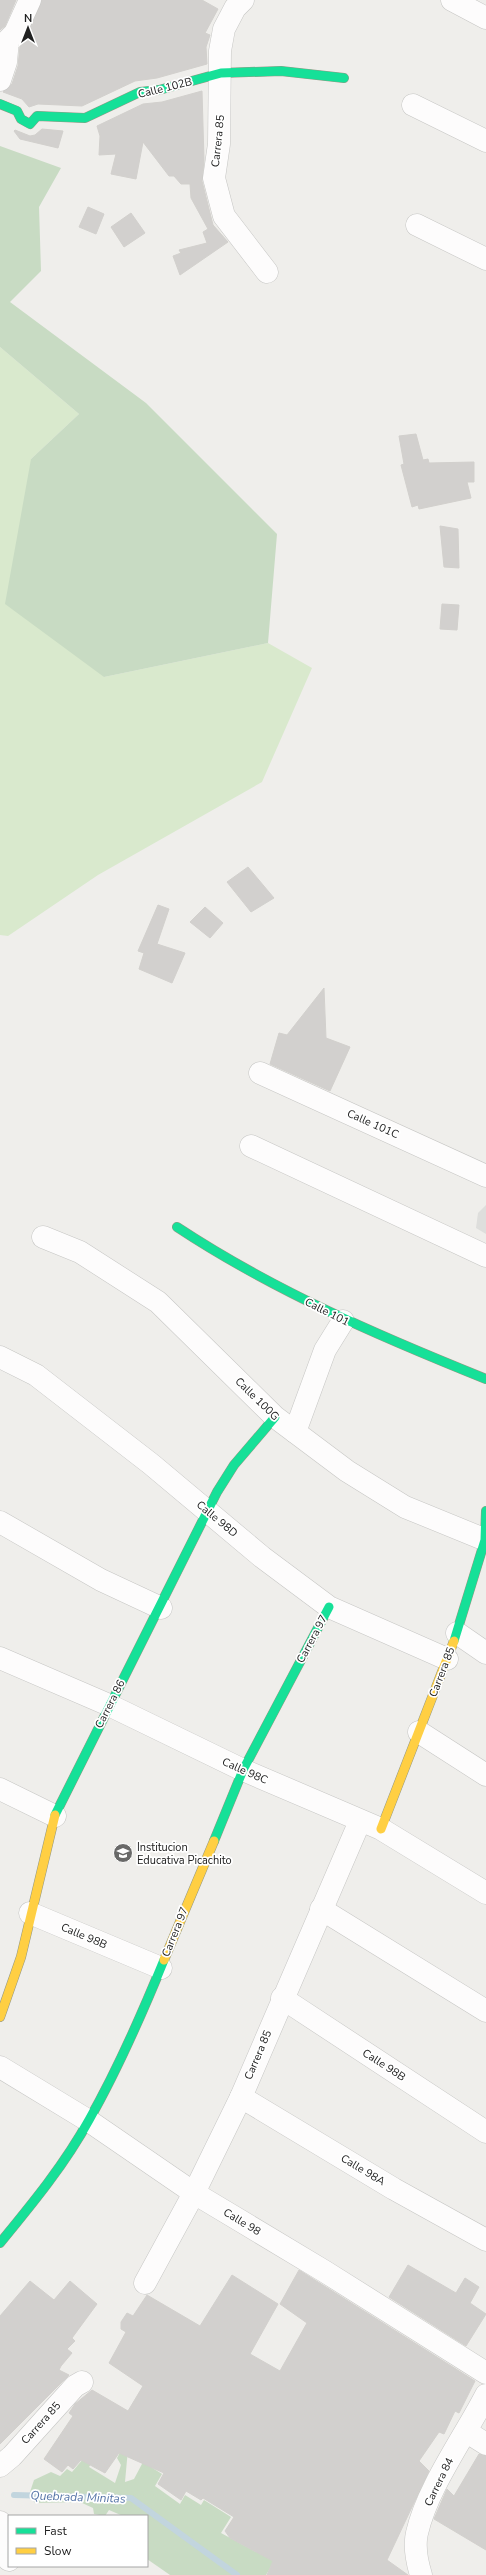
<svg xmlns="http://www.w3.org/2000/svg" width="486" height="2575" font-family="'Nunito Sans',sans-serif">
	<rect width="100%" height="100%" fill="#efeeeb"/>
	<!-- residential -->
	<path fill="#dededc" d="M486 1205V1234L476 1228 478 1213Z"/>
	<!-- grass -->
	<path fill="#d9e9cd" d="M0 347 79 414 31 459 104 677 268 643 312 668 262 782 98 875 8 936 0 935Z"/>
	<!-- forest -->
	<g fill="#c8dbc3">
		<path d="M0 146 61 168 39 207 41 271 10 302 146 403 277 534 268 643 104 677 5 604 31 459 79 414 0 347Z"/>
		<path d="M124 2445 128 2449 125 2482 134 2479 143 2462 162 2474 155 2486 180 2504 185 2495 201 2505 204 2500 231 2517 221 2533 256 2552 265 2538 278 2555 266 2575H170L147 2559V2516H123L109 2510 105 2516 94 2514 93 2508 80 2502 35 2503 29 2495 34 2480 51 2472 60 2476 67 2469 72 2472 89 2452 96 2456 89 2467 115 2483 121 2465 117 2458Z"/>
	</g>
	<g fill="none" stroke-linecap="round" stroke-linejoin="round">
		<!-- stream -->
		<path stroke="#c2d5de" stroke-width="6" d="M14 2495 131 2498 237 2575"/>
	</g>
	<!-- building -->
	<g fill="#d2d0ce" stroke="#d2d0cd">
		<path d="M0 0H16L5 26 0 30Z"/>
		<path d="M42 0H202L218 9 205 33 210 35 206 47 207 64 157 78 135 81 82 106 38 104 29 107 22 99 3 92 12 84 18 66 20 46 26 38Z"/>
		<path d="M202 91 204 160 202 181 213 225 228 242 180 275 173 256 181 253 179 250 207 243 203 232 208 229 191 198 190 184H181L174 176H169L143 142 136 179 111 174 116 154 99 155 100 136 97 126 143 104 162 102Z"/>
		<path d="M42 129 63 131 58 148 20 139 14 131 15 130 30 136 35 135Z"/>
		<path d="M88 207 104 214 96 234 79 227Z"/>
		<path d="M131 213 145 233 124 247 111 227Z"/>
		<path d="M416 434 423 460 428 459 429 463 474 462V482H467L471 498 419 509 418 505 412 507 401 465 404 464 399 436Z"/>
		<path d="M440 526 458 529 459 568 444 567Z"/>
		<path d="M442 604 459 605 457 630 440 629Z"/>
		<path d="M248 867 274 898 251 912 227 882Z"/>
		<path d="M158 905 169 909 157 944 185 953 172 983 139 969 144 953 138 951Z"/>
		<path d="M205 907 223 923 210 938 190 922Z"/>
		<path d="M324 988 326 1038 350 1047 330 1091 270 1064 279 1033 287 1035Z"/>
		<path d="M408 2265 456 2293 465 2278 479 2287 470 2303 486 2314 466 2346 389 2297Z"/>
		<path d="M299 2270 475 2381 459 2413 455 2411 444 2434 439 2432 419 2461 429 2471 387 2560 408 2575H267L273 2561 230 2538 225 2531 234 2517 203 2498 201 2500 186 2491 181 2500 158 2484 164 2473 119 2453 105 2473 81 2460 73 2469 68 2465 62 2472 44 2459 73 2416 69 2413 75 2404 92 2390 128 2411 143 2386 109 2363 126 2332 121 2329V2322L127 2313 133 2316 147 2295 200 2326 232 2275 278 2304 250 2354 280 2371 307 2323 280 2304Z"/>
		<path d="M30 2281 54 2300 70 2281 97 2304 72 2338 75 2341 67 2349 72 2353 61 2366 59 2370 69 2375 0 2444V2316Z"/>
		<path d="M479 2454 486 2456V2550L434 2519 447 2489 454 2496Z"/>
	</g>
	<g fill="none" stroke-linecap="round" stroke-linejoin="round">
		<defs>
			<g id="street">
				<path d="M243 0 235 8 224 29 220 51 219 144 214 178 224 216 267 272"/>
				<path d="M452 0 486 18"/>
				<path d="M0 80 6 62 8 40 15 33 30 0"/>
				<path d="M413 105 486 141"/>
				<path d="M417 225 486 259"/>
				<path d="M260 1073 486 1176"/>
				<path d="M251 1146 486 1256"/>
				<path d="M43 1237 80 1252 158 1302 275 1417 347 1471 405 1507 486 1540"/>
				<path d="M0 1357 36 1375 151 1464 262 1557 329 1607 447 1659"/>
				<path d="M295 1432 325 1350 343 1321"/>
				<path d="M0 1522 101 1580 161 1608"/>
				<path d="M457 1633 486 1653"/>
				<path d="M0 1658 109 1705 243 1770 381 1829 486 1893"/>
				<path d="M419 1732 486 1775"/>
				<path d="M0 1789 55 1816"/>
				<path d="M321 1909 486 2011"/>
				<path d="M30 1913 161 1968"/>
				<path d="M282 1998 486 2132"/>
				<path d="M0 2067 89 2121 194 2193 324 2271 486 2373"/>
				<path d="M241 2097 394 2189 486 2240"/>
				<path d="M145 2283 194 2193 241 2097 360 1821"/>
				<path d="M467 2432 486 2444"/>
				<path d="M0 2466 12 2456 75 2386 82 2382"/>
				<path d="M0 2522 9 2560"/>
				<path d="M421 2575C417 2562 414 2546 417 2533 427 2488 465 2436 486 2395"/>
			</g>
			<g id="fast">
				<path d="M0 104 17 111 21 119 30 124 37 116 85 118 140 92 159 90 221 73 281 71 344 78"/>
				<path d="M177 1227C274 1291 379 1336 486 1379"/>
				<path d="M454 1641 485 1540 486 1511"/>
				<path d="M55 1815 217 1492 234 1465 275 1417"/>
				<path d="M214 1841 243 1770 329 1607"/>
				<path d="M0 2243C32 2204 65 2164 89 2120 118 2069 142 2014 164 1960"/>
			</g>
			<g id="slow">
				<path d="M381 1829 454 1641"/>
				<path d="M164 1960 214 1841"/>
				<path d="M0 2017 21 1957 55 1815"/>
			</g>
		</defs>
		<!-- street casing -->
		<use href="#street" stroke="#c6c6c4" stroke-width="23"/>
		<!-- fast casing -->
		<use href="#fast" stroke="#949884" stroke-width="10"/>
		<!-- slow casing -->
		<use href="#slow" stroke="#949884" stroke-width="10"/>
		<!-- street -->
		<use href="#street" stroke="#fdfcfc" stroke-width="22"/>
		<!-- fast -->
		<use href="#fast" stroke="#16e098" stroke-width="9"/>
		<!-- slow -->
		<use href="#slow" stroke="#ffcf43" stroke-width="9"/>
	</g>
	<!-- icons -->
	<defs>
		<symbol id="school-disc" viewBox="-11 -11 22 22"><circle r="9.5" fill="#696968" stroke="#fff"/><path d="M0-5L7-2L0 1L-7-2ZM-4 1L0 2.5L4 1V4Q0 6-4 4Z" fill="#fff"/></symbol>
	</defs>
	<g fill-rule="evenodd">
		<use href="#school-disc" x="112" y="1842" width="22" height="22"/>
	</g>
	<g text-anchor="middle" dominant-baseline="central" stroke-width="3.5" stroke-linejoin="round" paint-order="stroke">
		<!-- street labels -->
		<g font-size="11" fill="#212121" stroke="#fff">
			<text transform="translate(165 88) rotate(-14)">Calle 102B</text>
			<text transform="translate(218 141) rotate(-84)">Carrera 85</text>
			<text transform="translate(373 1124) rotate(24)">Calle 101C</text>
			<text transform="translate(327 1312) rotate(27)">Calle 101</text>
			<text transform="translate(257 1399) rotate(44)">Calle 100G</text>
			<text transform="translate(217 1519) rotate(40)">Calle 98D</text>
			<text transform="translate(312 1639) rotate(-62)">Carrera 97</text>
			<text transform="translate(442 1672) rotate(-69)">Carrera 85</text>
			<text transform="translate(110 1704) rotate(-63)">Carrera 86</text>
			<text transform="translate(245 1771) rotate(24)">Calle 98C</text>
			<text transform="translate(175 1932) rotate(-68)">Carrera 97</text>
			<text transform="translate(84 1936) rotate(23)">Calle 98B</text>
			<text transform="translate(258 2055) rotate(-67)">Carrera 85</text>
			<text transform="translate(384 2065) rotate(33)">Calle 98B</text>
			<text transform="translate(363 2170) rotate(31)">Calle 98A</text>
			<text transform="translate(242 2222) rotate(31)">Calle 98</text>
			<text transform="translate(41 2423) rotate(-48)">Carrera 85</text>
			<text transform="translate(439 2482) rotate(-64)">Carrera 84</text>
		</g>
		<!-- poi labels -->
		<g font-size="11" fill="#212121" stroke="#fff" text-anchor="start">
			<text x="137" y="1847">Institucion<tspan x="137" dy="13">Educativa Picachito</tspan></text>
		</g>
		<!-- water labels -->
		<g font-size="12" font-style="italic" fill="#5775a8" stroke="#fff">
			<text transform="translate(78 2497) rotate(2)">Quebrada Minitas</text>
		</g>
	</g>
	<!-- legend -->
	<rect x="8" y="2515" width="140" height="52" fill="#ffffff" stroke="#a6a6a6"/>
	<rect x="16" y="2528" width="20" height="6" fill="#16e098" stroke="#a6a6a6"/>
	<text x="44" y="2535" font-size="12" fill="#212121">Fast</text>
	<rect x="16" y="2548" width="20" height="6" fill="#ffcf43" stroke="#a6a6a6"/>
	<text x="44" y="2555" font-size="12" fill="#212121">Slow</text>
	<!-- north arrow -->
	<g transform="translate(28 28)" stroke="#ffffff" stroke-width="3" paint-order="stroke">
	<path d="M0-3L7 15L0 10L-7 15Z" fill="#212121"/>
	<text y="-6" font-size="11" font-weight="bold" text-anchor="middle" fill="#212121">N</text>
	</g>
</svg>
